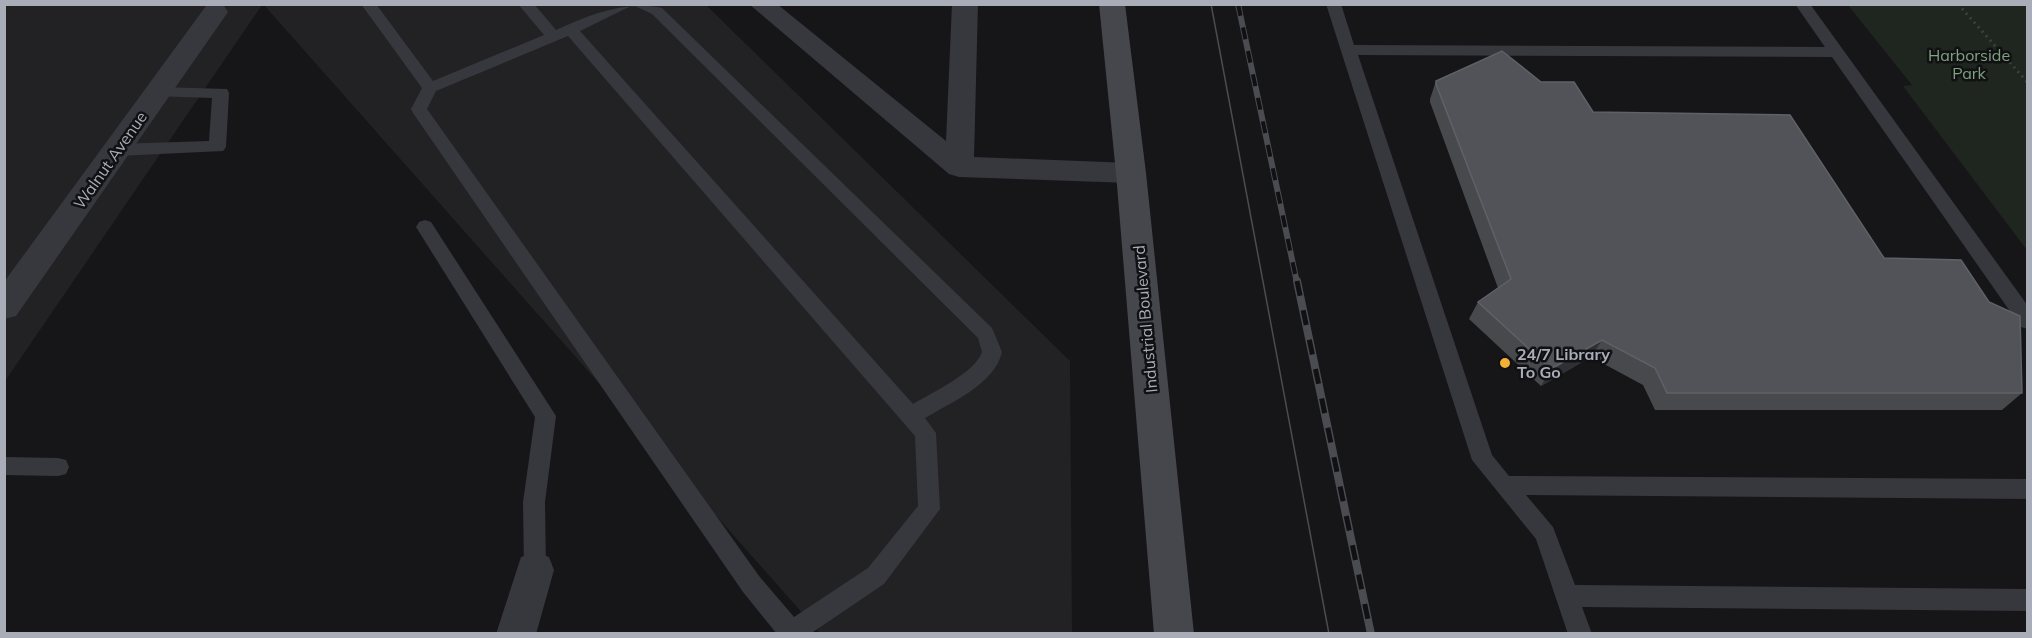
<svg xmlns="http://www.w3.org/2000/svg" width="2032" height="638" font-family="Mulish,sans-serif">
	<rect width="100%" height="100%" fill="#161618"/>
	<!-- built -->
	<g fill="#222225">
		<path d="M5 5H262L5 381Z"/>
		<path d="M264 5H706L1070 361 1072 633H820Z"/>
	</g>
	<!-- green -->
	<path fill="#1e261f" d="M1848 5H2027V250L1903 86 1912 85Z"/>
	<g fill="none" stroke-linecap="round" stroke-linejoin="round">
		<!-- path -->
		<path stroke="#3d3f44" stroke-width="3" stroke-dasharray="2 4" stroke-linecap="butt" d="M1958 4 2028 83"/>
		<!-- lane -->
		<g fill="#37383d" fill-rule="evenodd">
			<path d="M361 4H376L433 81 544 35 518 4H534L556 30C589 15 626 0 662 8L992 328 1002 352C995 384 950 403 925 418L936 433 940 509 884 584 810 634H777L743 592 413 113 411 109 422 88ZM633 5 652 14 978 338 982 352C975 373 931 393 913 404L580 31ZM568 36 915 436 918 506 868 568 794 617 759 576 427 109 436 91Z"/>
			<path d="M1326 4H1341L1354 45 1825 47 1795 4H1810L2028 306V329L2021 327 1832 57 1358 55 1492 455 1509 476 2028 479V499L1526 495 1553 527 1575 585 2028 589V611L1582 607 1592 634H1568L1536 539 1472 460Z"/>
			<path d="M158 87 227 89 229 93 226 147 223 151 117 156 111 154 108 150 111 146 117 144 209 141 212 98 152 96 150 92 152 88Z"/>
			<path d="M425 220 431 222 556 416 545 502 546 570 543 577 535 581 527 577 524 570 523 502 535 417 416 227 419 222Z"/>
			<path d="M4 457 58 458 66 460 69 467 66 474 58 476 4 475Z"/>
		</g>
		<!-- street -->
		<g fill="#37383d" fill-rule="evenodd">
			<path d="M216 4 224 6 228 12 16 316 4 319V282L206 6Z"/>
			<path d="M749 4H777L946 141 952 4H978L974 157 1131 163 1141 166 1146 173 1141 180 1131 183 959 177 949 174Z"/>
			<path d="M535 552 549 557 554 570 536 634H496L521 557Z"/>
		</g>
		<!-- secondary -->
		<path fill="#45474d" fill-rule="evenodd" d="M1099 4H1125L1146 173 1194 634H1154L1116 173Z"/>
		<!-- tram -->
		<path stroke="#4a4c52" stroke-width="1.5" d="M1211 4 1329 634"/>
		<defs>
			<path id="rail-far1" d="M1238 4 1297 283"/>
			<path id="rail" d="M1297 281 1371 634"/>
		</defs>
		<!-- rail-far1 casing -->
		<use href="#rail-far1" stroke="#4a4c52" stroke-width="6"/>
		<!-- rail casing -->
		<use href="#rail" stroke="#4a4c52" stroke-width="8"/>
		<!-- rail-far1 -->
		<use href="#rail-far1" stroke="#111113" stroke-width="4" stroke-dasharray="12" stroke-linecap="butt"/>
		<!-- rail -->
		<use href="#rail" stroke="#111113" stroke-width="5" stroke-dasharray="15" stroke-linecap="butt"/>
	</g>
	<!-- wall -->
	<path fill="#47494d" d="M1436 81 1541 82 1593 112 1884 258 2022 393 2002 410H1655L1643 385 1591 357 1541 386 1469 319 1478 302 1498 288 1430 102V99Z"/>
	<!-- shaded-wall -->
	<path fill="#2f3033" d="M1602 340 1591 357 1541 386 1551 369Z"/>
	<!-- building -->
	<path fill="#525359" stroke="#5f6168" stroke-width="1.5" d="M1502 51 1541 82H1574L1593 112 1790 115 1884 258 1961 260 1989 302 2020 316 2022 393H1667L1655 368 1602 340 1551 369 1478 302 1511 279 1436 84V81Z"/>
	<!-- markers -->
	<circle fill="#f2b134" stroke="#111113" stroke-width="2" cx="1505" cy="363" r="6"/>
	<g text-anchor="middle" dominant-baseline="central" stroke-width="5" stroke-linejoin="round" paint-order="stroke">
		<!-- park labels -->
		<g font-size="16" fill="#7fa381" stroke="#111113">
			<text x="1969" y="55">Harborside<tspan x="1969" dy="18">Park</tspan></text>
		</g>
		<!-- street labels -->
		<g font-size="16" fill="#a8adb8" stroke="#111113">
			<text transform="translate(110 160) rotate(-55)">Walnut Avenue</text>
			<text transform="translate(1145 319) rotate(-95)">Industrial Boulevard</text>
		</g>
		<!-- poi labels -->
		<g font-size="16" font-weight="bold" fill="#a8adb8" stroke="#111113" text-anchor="start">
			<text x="1517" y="354">24/7 Library<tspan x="1517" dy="18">To Go</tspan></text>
		</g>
	</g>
	<!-- border -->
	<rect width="2032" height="638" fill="none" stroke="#a8adb8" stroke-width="12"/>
</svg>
